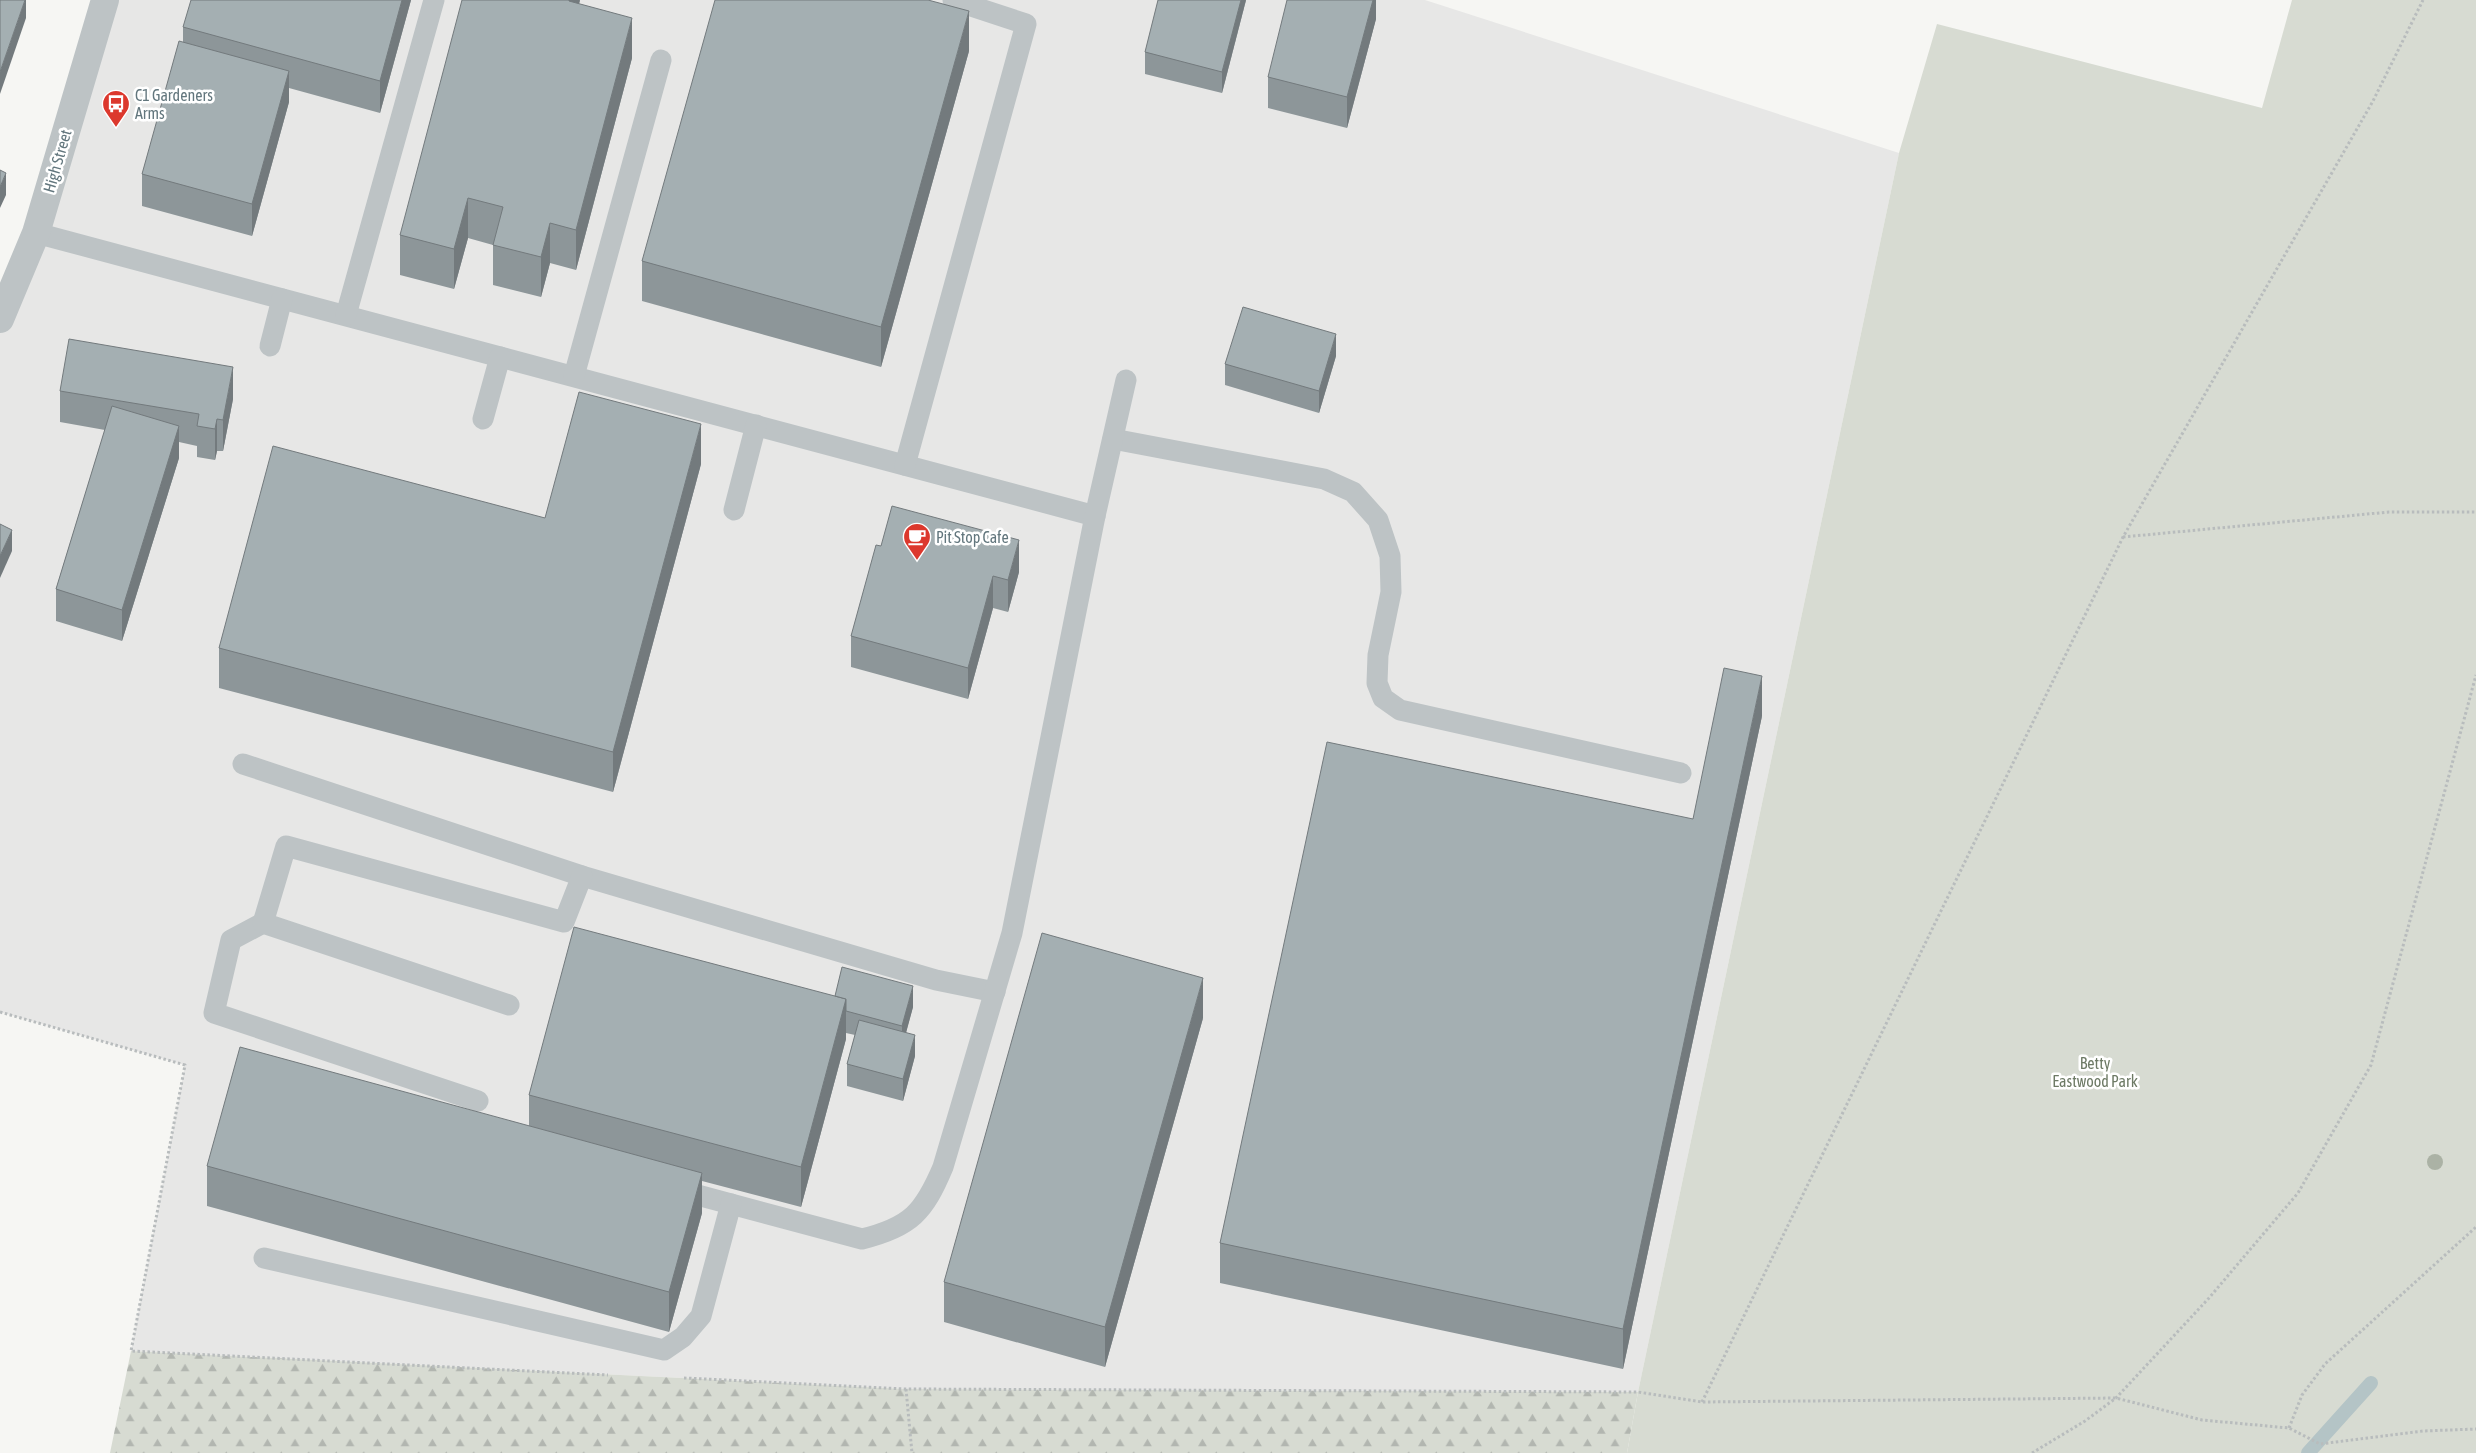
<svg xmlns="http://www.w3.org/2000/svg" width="2476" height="1453" font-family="'Asap Condensed',sans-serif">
	<defs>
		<pattern id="forest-firs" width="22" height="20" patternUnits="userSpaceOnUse" patternTransform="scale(1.25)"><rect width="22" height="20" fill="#d7dbd2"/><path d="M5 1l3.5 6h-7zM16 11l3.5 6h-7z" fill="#b2b6b0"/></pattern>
	</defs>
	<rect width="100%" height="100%" fill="#f6f6f3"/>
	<!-- built -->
	<path fill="#e7e7e6" d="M105 0H1425L1899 153 1638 1392 906 1389 131 1351 185 1065 0 1012V319Z"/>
	<!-- forest -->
	<path fill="url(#forest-firs)" d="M131 1351 906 1389 1638 1392 1627 1453H110Z"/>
	<!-- park -->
	<path fill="#d7dbd2" d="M2292 0H2476V1453H1627L1638 1392 1899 153 1937 24 2262 108Z"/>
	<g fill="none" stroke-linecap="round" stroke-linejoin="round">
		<!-- stream -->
		<path stroke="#b4c4c6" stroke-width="14" d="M2308 1453 2371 1383"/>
		<!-- path -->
		<g stroke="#b8bcbd" stroke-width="3" stroke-dasharray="2.5 2.5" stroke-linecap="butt">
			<path d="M2123 537 2389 512H2476"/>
			<path d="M0 1012 185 1065 131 1351 608 1375"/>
			<path d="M684 1378 906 1389 1638 1392 1702 1402 2116 1398 2202 1420 2289 1428 2320 1444 2423 1431 2476 1429"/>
			<path d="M906 1389 912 1453"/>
			<path d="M1702 1402 2123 537 2373 101 2423 0"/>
			<path d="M2289 1428 2302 1395 2325 1364 2476 1227"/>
			<path d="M2032 1453 2085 1421 2116 1398 2209 1298 2298 1193 2371 1065 2476 675"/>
		</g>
		<!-- service -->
		<g stroke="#bdc3c5" stroke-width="21">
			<path d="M36 233 1095 516"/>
			<path d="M346 315 434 0"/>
			<path d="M270 346 282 299"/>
			<path d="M574 376 661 60"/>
			<path d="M483 419 500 357"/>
			<path d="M1113 439 1324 479 1353 492 1378 520 1390 556 1391 592 1378 655 1377 683 1383 698 1400 710 1681 773"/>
			<path d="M905 465 1026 24 953 0"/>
			<path d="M734 510 756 425"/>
			<path d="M243 764 582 876 936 980 995 992"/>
			<path d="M263 923 231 940 214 1013 478 1101"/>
			<path d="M509 1005 263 923 286 846 564 922 582 876"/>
			<path d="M675 1189 862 1239C911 1227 924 1212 943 1167L1012 933 1095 516 1126 380"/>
			<path d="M264 1258 664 1350 683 1337 701 1316 731 1204"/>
		</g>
		<!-- tertiary -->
		<path stroke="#bdc3c5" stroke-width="28" d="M0 319 36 233 105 0"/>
	</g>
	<!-- trees -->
	<circle fill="#abb2a5" cx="2435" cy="1162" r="8"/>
	<!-- wall -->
	<g fill="#8d9699">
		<path d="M411 0 380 113 289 88V102L252 236 142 206V174L183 42V27Z"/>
		<path d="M580 0 579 4 632 58 576 270 550 263 541 297 493 285V245L468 238 454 289 400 275V235Z"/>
		<path d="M1246 0 1222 93 1145 74V52Z"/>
		<path d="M1376 0V19L1347 128 1268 108V77Z"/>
		<path d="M969 51 881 367 642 301V261Z"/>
		<path d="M1336 356 1319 413 1225 385V364Z"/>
		<path d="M60 391 233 399 223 451H217L215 460 197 457V446L179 442V458L122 641 56 621V589L105 430 60 422Z"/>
		<path d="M701 464 613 792 219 688V648L545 518Z"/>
		<path d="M881 546 1019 572 1008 612 993 608 968 699 851 667V636Z"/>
		<path d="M1762 716 1623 1369 1220 1283V1243L1693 819Z"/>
		<path d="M835 996 913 1007 906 1032 915 1056 903 1101 847 1086V1064L855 1035 846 1033V1039L801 1207 702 1181V1213L669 1332 207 1206V1166L529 1126V1095Z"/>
		<path d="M1203 1018 1105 1367 944 1322V1282Z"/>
	</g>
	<!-- shaded-wall -->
	<g fill="#737a7d">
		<path d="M25 0H26V18L0 94V72Z"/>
		<path d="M402 0H411L380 113V81Z"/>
		<path d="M569 0H580L569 41Z"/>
		<path d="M1241 0H1246L1222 93V72Z"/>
		<path d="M1373 0H1376V19L1347 128V97Z"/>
		<path d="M969 11V51L881 367V327Z"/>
		<path d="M632 18V58L576 270V230Z"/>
		<path d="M289 71V102L252 236V204Z"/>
		<path d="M6 173V195L0 208V187Z"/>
		<path d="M468 198V238L454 289V249Z"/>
		<path d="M550 223V263L541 297V257Z"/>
		<path d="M1336 334V356L1319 413V391Z"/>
		<path d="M233 367V399L223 451V420Z"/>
		<path d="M217 419V451L215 460V429Z"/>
		<path d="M701 424V464L613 792V752Z"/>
		<path d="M179 426V458L122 641V610Z"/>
		<path d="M12 530V551L0 578V556Z"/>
		<path d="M1019 540V572L1008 612V580Z"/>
		<path d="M993 576V608L968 699V668Z"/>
		<path d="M1762 676V716L1623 1369V1329Z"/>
		<path d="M1203 978V1018L1105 1367V1327Z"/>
		<path d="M913 986V1007L902 1048V1026Z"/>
		<path d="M846 999V1039L801 1207V1167Z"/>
		<path d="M915 1035V1056L903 1101V1079Z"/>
		<path d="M702 1173V1213L669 1332V1292Z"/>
	</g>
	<!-- building -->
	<g fill="#a4afb2" stroke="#737a7d">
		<path d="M0 0H25L0 72Z"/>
		<path d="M191 0H402L380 81 183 27Z"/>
		<path d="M462 0H569V1L632 18 576 230 550 223 541 257 493 245 503 207 468 198 454 249 400 235Z"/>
		<path d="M715 0H928L969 11 881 327 642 261Z"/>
		<path d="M1158 0H1241L1222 72 1145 52Z"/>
		<path d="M1287 0H1373L1347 97 1268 77Z"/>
		<path d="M179 41 289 71 252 204 142 174Z"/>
		<path d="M0 170 6 173 0 187Z"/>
		<path d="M1243 307 1336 334 1319 391 1225 364Z"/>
		<path d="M69 339 233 367 223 420 217 419 215 429 197 426 199 414 60 391Z"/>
		<path d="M579 392 701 424 613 752 219 648 273 446 545 518Z"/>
		<path d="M112 406 179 426 122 610 56 589Z"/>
		<path d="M892 506 1019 540 1008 580 993 576 968 668 851 636 876 545 881 546Z"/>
		<path d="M0 524 12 530 0 556Z"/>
		<path d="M1724 668 1762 676 1623 1329 1220 1243 1327 742 1693 819Z"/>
		<path d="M574 927 846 999 801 1167 529 1095Z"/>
		<path d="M1042 933 1203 978 1105 1327 944 1282Z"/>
		<path d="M842 967 913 986 902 1026 846 1011V999L835 996Z"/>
		<path d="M859 1020 915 1035 903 1079 847 1064Z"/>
		<path d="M240 1047 702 1173 669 1292 207 1166Z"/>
	</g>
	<!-- icons -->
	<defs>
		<symbol id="bus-pin" viewBox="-11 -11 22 30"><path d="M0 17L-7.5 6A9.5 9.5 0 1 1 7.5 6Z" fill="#dc382d" stroke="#fff"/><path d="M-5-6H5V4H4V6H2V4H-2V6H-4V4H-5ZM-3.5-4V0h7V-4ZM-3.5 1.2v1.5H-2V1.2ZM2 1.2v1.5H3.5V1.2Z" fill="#fff"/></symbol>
		<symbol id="cafe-pin" viewBox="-11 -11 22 30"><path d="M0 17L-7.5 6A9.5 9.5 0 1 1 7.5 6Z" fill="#dc382d" stroke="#fff"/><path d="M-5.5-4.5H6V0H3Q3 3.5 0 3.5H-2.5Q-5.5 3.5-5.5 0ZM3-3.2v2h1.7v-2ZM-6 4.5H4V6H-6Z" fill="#fff"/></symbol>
	</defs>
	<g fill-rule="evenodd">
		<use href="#bus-pin" x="100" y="88" width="32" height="43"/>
		<use href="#cafe-pin" x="901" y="521" width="32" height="43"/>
	</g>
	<g text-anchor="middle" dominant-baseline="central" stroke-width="5" stroke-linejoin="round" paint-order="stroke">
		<!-- poi labels -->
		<g font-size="16" fill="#62767d" stroke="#fff" text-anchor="start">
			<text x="135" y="95">C1 Gardeners<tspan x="135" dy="18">Arms</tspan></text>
			<text x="936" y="537">Pit Stop Cafe</text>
		</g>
		<!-- street labels -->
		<g font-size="16" fill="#62767d" stroke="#fff">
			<text transform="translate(57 161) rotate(-74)">High Street</text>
		</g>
		<!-- park labels -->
		<g font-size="16" fill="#6d7a65" stroke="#fff">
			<text x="2095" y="1063">Betty<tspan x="2095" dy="18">Eastwood Park</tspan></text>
		</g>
	</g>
</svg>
